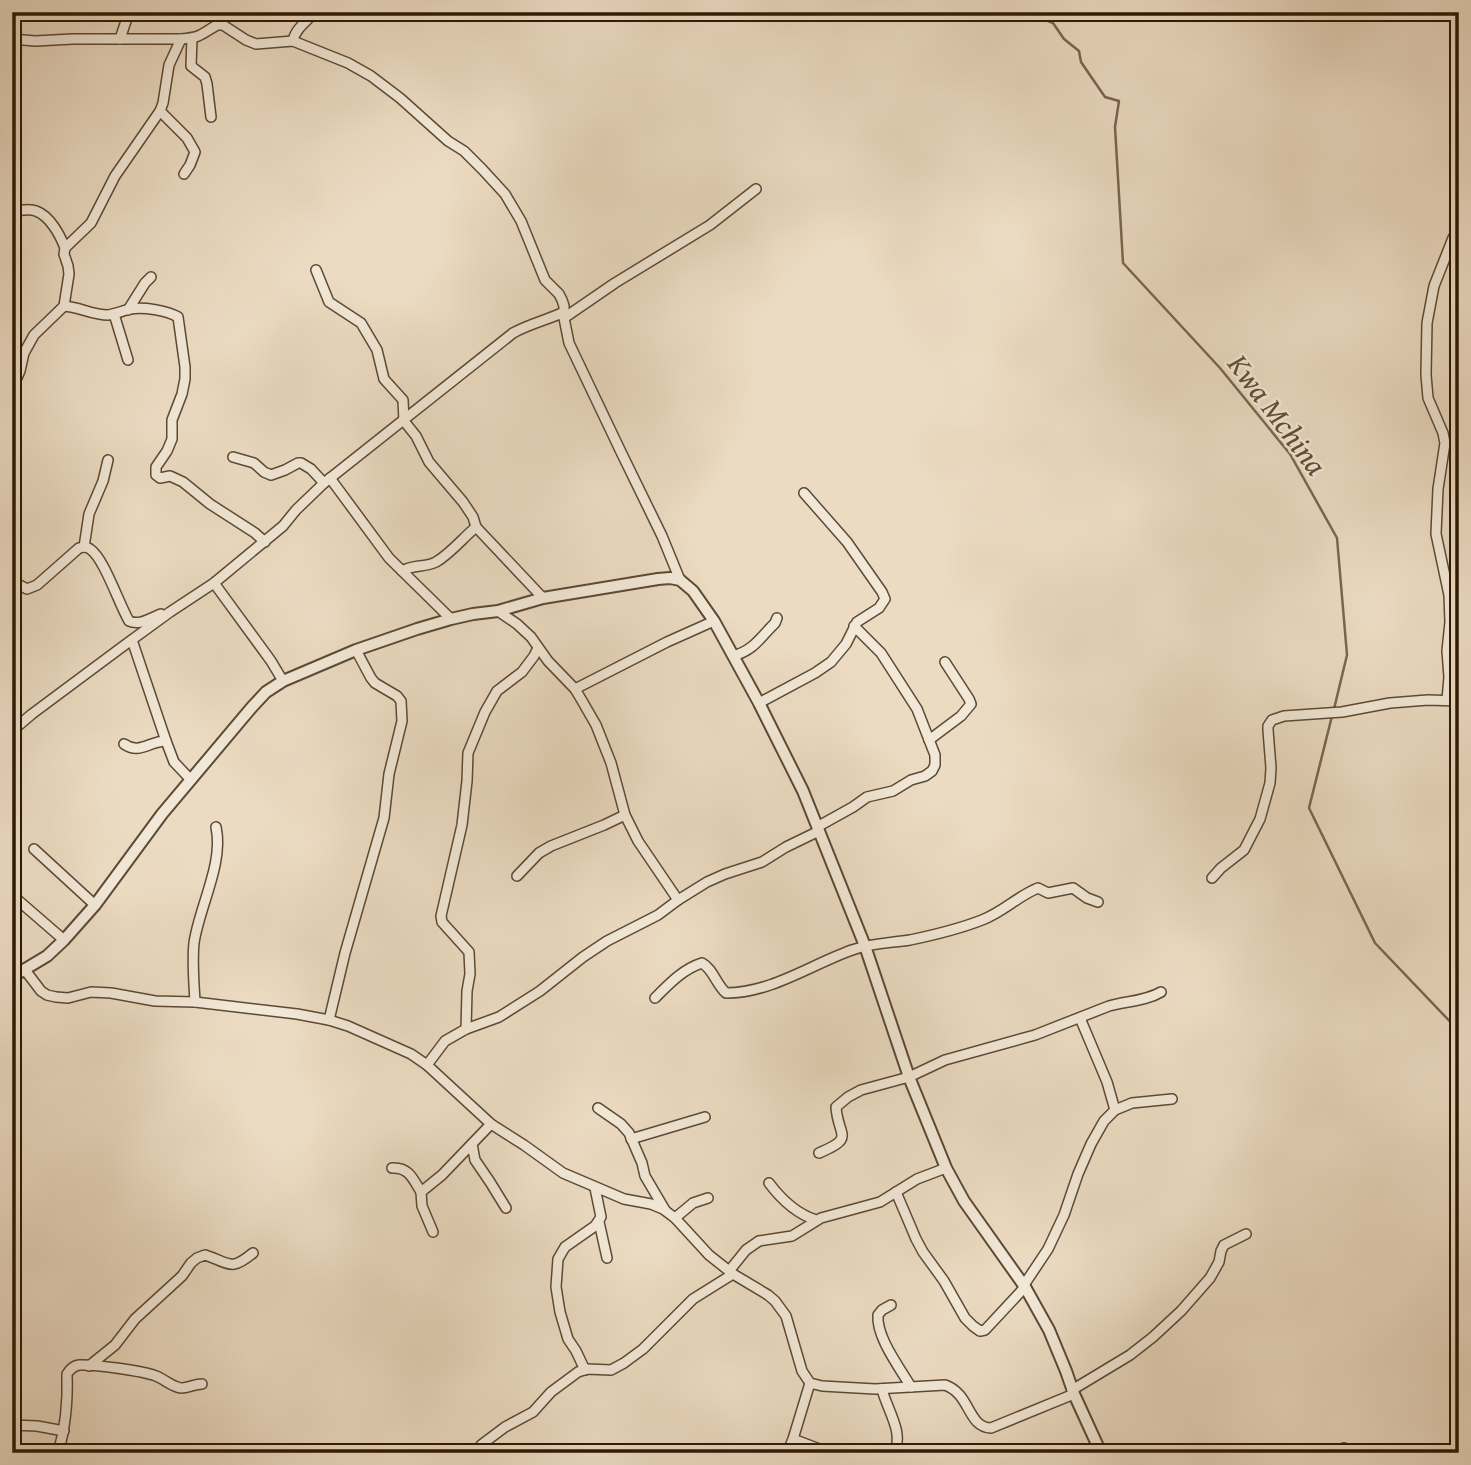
<svg xmlns="http://www.w3.org/2000/svg" width="1471" height="1465" font-family="'Gentium Book Plus',serif">
	<rect width="100%" height="100%" fill="#ebdbc2"/>
	<filter id="stains"><feTurbulence type="fractalNoise" baseFrequency=".00286" numOctaves="4"/><feColorMatrix values="0 0 0 0 .2 0 0 0 0 .09 0 0 0 0 .02 0 0 0 .5 -.17"/></filter>
	<radialGradient id="worn" r=".72"><stop offset=".6" stop-color="#630" stop-opacity="0"/><stop offset="1" stop-color="#630" stop-opacity=".3"/></radialGradient>
	<g fill="none" stroke-linecap="round" stroke-linejoin="round">
		<!-- stream -->
		<g stroke="#79654f" stroke-width="2.5">
			<path d="M1024 12V15H1033L1053 23 1064 39 1079 51 1081 62 1105 97 1119 101 1115 127 1123 263 1220 368 1290 454 1337 538 1347 655 1334 709"/>
			<path d="M1332 716 1309 808 1375 943 1459 1031"/>
		</g>
		<defs>
			<g id="minor">
				<path d="M192 38 191 66 205 77 207 84 211 117"/>
				<path d="M12 39 35 41 73 39H181C202 37 200 35 217 25H223L246 40 256 44 293 41 348 63 371 76 400 98 448 141 464 151 482 169 505 194 521 221 545 280 559 294 562 300 564 306V318L569 343 621 452 662 536 680 580"/>
				<path d="M120 39 129 12"/>
				<path d="M293 41C295 29 307 21 315 12"/>
				<path d="M160 111 187 138 195 152 190 165 184 174"/>
				<path d="M12 211C20 211 29 208 36 211 50 216 60 235 65 248"/>
				<path d="M316 270 329 302 361 323 377 350 384 379 403 400 404 421 416 436 429 462 463 502 473 517 476 527 543 598"/>
				<path d="M64 306C79 307 93 315 108 315 115 314 122 311 130 309 144 307 166 310 178 317L185 367V379L182 394 172 420V439L167 451 156 467V475L160 478 170 476 183 482 210 504 255 533 265 542"/>
				<path d="M128 310 145 283 151 277"/>
				<path d="M114 314 128 360"/>
				<path d="M564 318 615 283 710 225 756 189"/>
				<path d="M12 389 20 371 24 353 34 335 64 306 69 274 68 266 64 254 65 248 91 223 115 176 160 111 163 103 169 65 181 39"/>
				<path d="M12 400C15 417 17 433 12 450"/>
				<path d="M233 457 254 463 264 472 271 475 285 470 298 463H301L311 469 324 483"/>
				<path d="M330 478 389 558 451 619"/>
				<path d="M84 547 89 514 103 481 108 460"/>
				<path d="M402 571C414 564 424 568 436 562 450 554 463 538 476 527"/>
				<path d="M12 581 27 589 37 585 79 548C84 547 85 546 90 549 104 558 119 604 129 621 140 626 150 618 161 614"/>
				<path d="M214 583 271 661 283 681"/>
				<path d="M498 611 517 624 531 637 548 661 575 689 581 699 596 725 611 763 625 815 638 841 678 900"/>
				<path d="M132 640 166 741 174 762 191 780"/>
				<path d="M733 656C754 650 760 638 775 623L777 618"/>
				<path d="M575 689 667 642 714 621"/>
				<path d="M1447 700 1449 677 1447 651 1450 622 1449 595 1436 534 1438 489 1445 443 1443 433 1428 398 1426 375 1427 323 1434 286 1453 238 1459 227"/>
				<path d="M759 703 815 673 831 662 846 644 857 622 879 608 885 599 882 592 847 542 804 493"/>
				<path d="M12 731 32 714 122 647 170 612 214 583 283 526 296 510 324 483 513 333C529 324 547 320 564 312"/>
				<path d="M929 740 961 716 971 704 969 699 945 662"/>
				<path d="M124 744C140 755 149 741 166 741"/>
				<path d="M817 827 853 807 867 797 893 791 911 780 925 776 932 771 935 765V755L917 709 881 653 854 626"/>
				<path d="M34 849 95 905"/>
				<path d="M517 876 539 853 551 846 604 825 625 815"/>
				<path d="M1212 878 1221 868 1244 850 1260 819 1270 783 1271 768 1268 730V726L1272 720 1284 716 1342 712 1390 703 1428 700 1459 701"/>
				<path d="M12 895 64 940"/>
				<path d="M25 970 41 991 47 995 56 997 68 998 91 992 111 993 155 1001 195 1002 297 1014 329 1020 348 1026 411 1054 427 1065 491 1124 524 1145 563 1173 624 1199 651 1204 663 1209 675 1218 709 1255 733 1274 768 1295 775 1301 786 1316 802 1371 810 1383 822 1386 875 1389 945 1385C971 1394 967 1427 991 1428L1074 1394"/>
				<path d="M655 998C669 984 683 969 702 963 713 969 716 984 726 993 771 993 810 965 852 950 871 943 890 943 910 940 934 935 959 929 982 920 1003 912 1018 896 1038 888L1048 893 1073 888 1087 898 1098 902"/>
				<path d="M195 1002C194 983 192 962 194 943 199 907 224 864 216 827"/>
				<path d="M1080 1018 1107 1082 1115 1110"/>
				<path d="M329 1020 345 953 384 818 389 774 402 721 401 701 397 696 375 683 371 678 356 650"/>
				<path d="M466 1029 467 991 470 974 469 952 442 922 441 916 462 825 467 781 468 753 485 712 497 691 522 672 534 656 538 648"/>
				<path d="M427 1065 445 1041 466 1029 499 1017 540 991 583 957 607 941 658 915 678 900 707 882 725 874 762 862 786 847 819 831"/>
				<path d="M598 1108 621 1124 629 1133 642 1163 645 1176 665 1210"/>
				<path d="M631 1139 705 1117"/>
				<path d="M472 1144 475 1160 490 1182 506 1208"/>
				<path d="M819 1153C856 1137 838 1137 836 1107L848 1097 861 1090 909 1077 945 1060 1035 1035 1109 1006C1127 1001 1146 1001 1161 992"/>
				<path d="M392 1168C409 1167 413 1179 421 1192"/>
				<path d="M769 1183C781 1199 797 1214 816 1220"/>
				<path d="M896 1192 916 1239 923 1252 944 1281 965 1318 973 1326 980 1331 985 1330 1025 1287"/>
				<path d="M675 1218 693 1203 708 1198"/>
				<path d="M599 1222 607 1258"/>
				<path d="M433 1232 422 1206 421 1192 442 1175 491 1124"/>
				<path d="M729 1271 746 1250 759 1241 792 1236 821 1218 880 1202 917 1179 946 1168"/>
				<path d="M1024 1285 1048 1249 1064 1215 1078 1174 1091 1144 1104 1121 1115 1110 1132 1103 1172 1099"/>
				<path d="M891 1305 882 1310 878 1315C876 1337 900 1368 911 1387"/>
				<path d="M89 1366 115 1345 135 1319 182 1276 191 1263 197 1258 205 1255C230 1263 230 1272 253 1253"/>
				<path d="M585 1370 576 1351 568 1339 560 1312 556 1287 558 1259 565 1247 595 1226 601 1217 595 1188"/>
				<path d="M882 1389C886 1408 906 1435 893 1453"/>
				<path d="M1072 1390 1130 1355 1153 1337 1181 1311 1210 1278 1219 1262 1221 1251 1224 1245 1246 1234"/>
				<path d="M12 1425 37 1426 64 1431"/>
				<path d="M793 1439 830 1453"/>
				<path d="M481 1445 505 1427 533 1412 551 1392 578 1372 587 1369 611 1370 624 1363 643 1349 693 1299 733 1274"/>
				<path d="M58 1453C66 1426 68 1402 67 1374 70 1369 73 1366 79 1365 94 1364 143 1371 156 1376 164 1379 172 1387 181 1388 188 1388 195 1384 202 1384"/>
				<path d="M787 1453 793 1439 810 1383"/>
				<path d="M1335 1453 1344 1448V1453"/>
			</g>
			<path id="tertiary" d="M12 977 47 956 64 940 95 905 162 814 252 707 266 692 283 681 356 650 417 629 451 619 473 614 498 611 543 598 658 579 670 578 680 580 693 591 714 621 759 703 803 791 865 946 909 1077 946 1168 964 1201 1025 1287 1049 1330 1066 1371 1074 1394 1101 1453"/>
		</defs>
		<!-- minor casing -->
		<use href="#minor" stroke="#5d4934" stroke-width="12"/>
		<!-- tertiary casing -->
		<use href="#tertiary" stroke="#5d4934" stroke-width="14"/>
		<!-- minor -->
		<use href="#minor" stroke="#f2e8d7" stroke-width="9"/>
		<!-- tertiary -->
		<use href="#tertiary" stroke="#f2e8d7" stroke-width="10"/>
	</g>
	<g text-anchor="middle" dominant-baseline="central" stroke-width="5" stroke-linejoin="round" paint-order="stroke">
		<!-- water labels -->
		<g font-size="30" font-style="italic" fill="#604c36" stroke="#f2e8d7">
			<text transform="translate(1278 414) rotate(53)">Kwa Mchina</text>
		</g>
	</g>
	<!-- margin -->
	<rect width="1471" height="1465" fill="none" stroke="#ebdbc2" stroke-width="42"/>
	<rect x="14" y="14" width="1443" height="1437" fill="none" stroke="#2e1804" stroke-width="3.5"/>
	<rect x="21" y="21" width="1429" height="1423" fill="none" stroke="#2e1804" stroke-width="2"/>
	<rect width="100%" height="100%" filter="url(#stains)"/>
	<rect width="100%" height="100%" fill="url(#worn)"/>
</svg>
